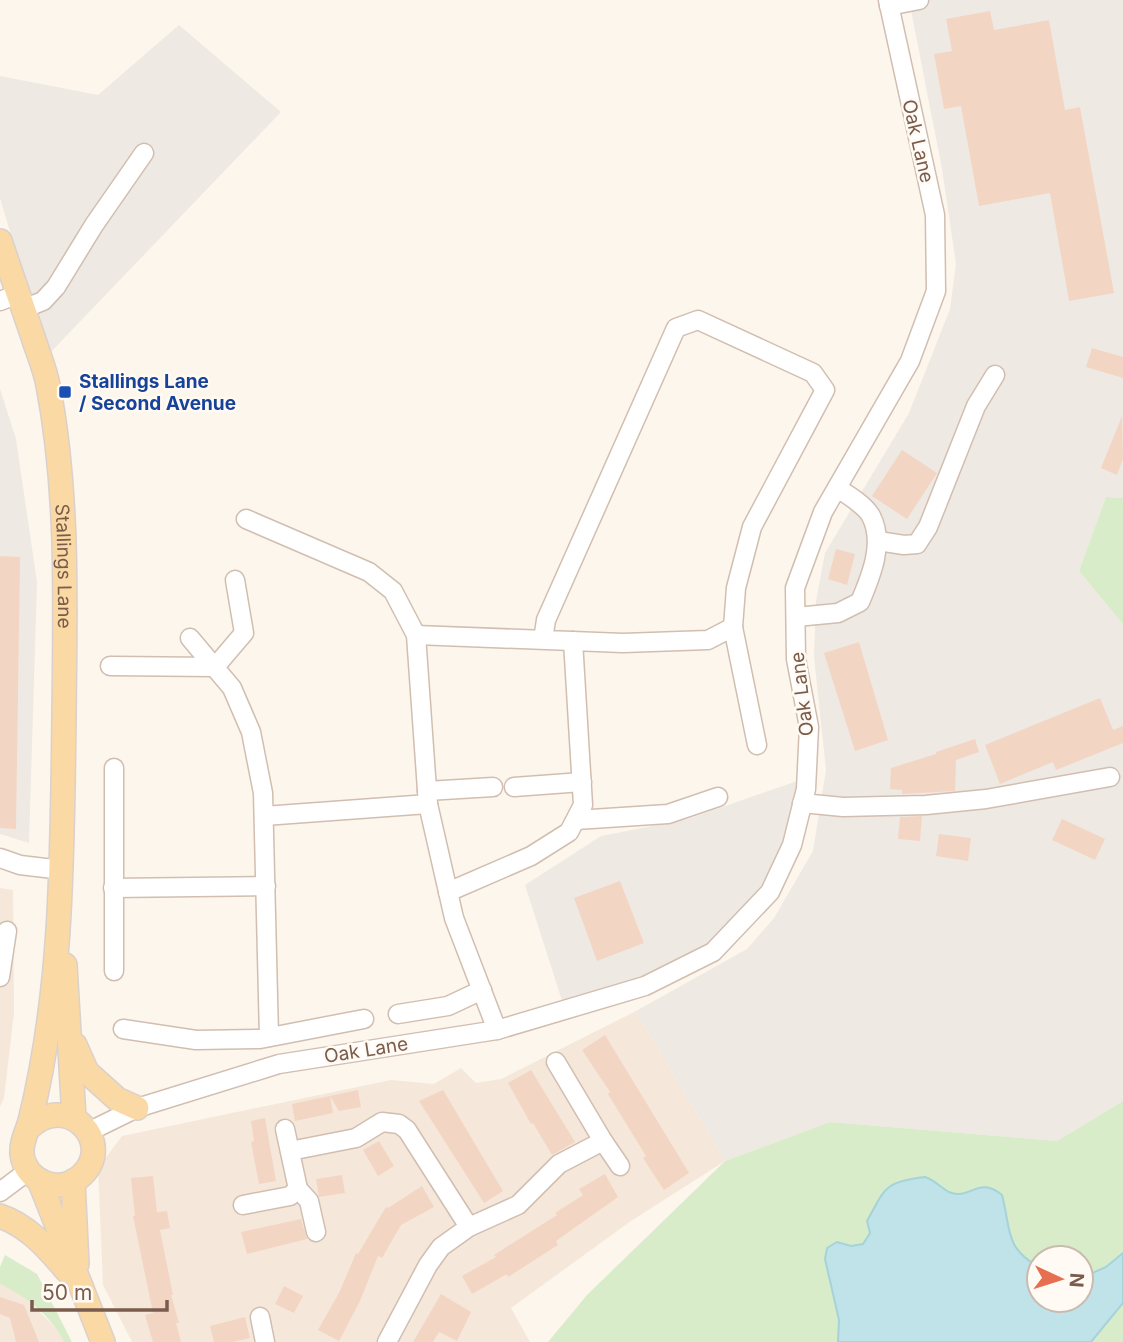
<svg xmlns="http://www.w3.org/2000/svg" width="1123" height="1342" font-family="Inter,sans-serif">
	<rect width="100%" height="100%" fill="#fdf6ec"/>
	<!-- residential -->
	<g fill="#f5e8da">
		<path d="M0 888 13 890 14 1013 4 1098 0 1107Z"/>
		<path d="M636 1011 725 1161 631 1221 511 1308 530 1342H132L103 1285 98 1168 122 1136 391 1080 434 1084 461 1068 476 1083 501 1079Z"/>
		<path d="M0 1284 20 1293 59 1331 64 1342H0Z"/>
	</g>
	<!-- industrial -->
	<g fill="#efe9e4">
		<path d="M909 0H1123V498L1106 497 1079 571 1123 624V1101L1057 1141 830 1122 725 1161 636 1011 747 949 774 918 813 851 826 770 814 657 816 601 825 553 909 413 950 309 956 264 942 169Z"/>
		<path d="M179 25 281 112 47 356 0 198V76L98 95Z"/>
		<path d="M0 389 16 439 37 582 29 843 0 834Z"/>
		<path d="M806 778 770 892 713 952 565 1010 525 885 601 836 688 819Z"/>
	</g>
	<!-- green -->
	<g fill="#d8ecc9" fill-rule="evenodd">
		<path d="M1106 497 1123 498V624L1079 571Z"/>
		<path d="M1123 1101V1342H548L587 1295 725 1161 830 1122 1057 1141ZM1039 1258H1081V1300H1039Z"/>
		<path d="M5 1255 37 1274 72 1342H64C53 1317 24 1295 0 1284V1267Z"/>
	</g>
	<!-- water -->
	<path fill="#bfe3e8" stroke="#a5d3da" stroke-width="2" d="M925 1177C935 1180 941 1188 949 1192 970 1201 978 1175 1002 1195 1011 1228 1004 1248 1039 1267V1300H1081V1278L1106 1267 1123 1253V1303L1091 1342H838L839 1320 825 1259 827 1248 837 1242 851 1246 863 1244 870 1233 867 1221C886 1187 884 1182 925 1177Z"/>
	<!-- building -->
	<g fill="#f3d5c3">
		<path d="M990 11 994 30 1049 20 1065 110 1080 107 1114 293 1069 301 1050 193 979 206 961 106 944 109 934 54 952 51 946 19Z"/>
		<path d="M1092 348 1123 357V378L1086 367Z"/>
		<path d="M1122 416 1123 459 1117 475 1101 468Z"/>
		<path d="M902 450 937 473 907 519 872 496Z"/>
		<path d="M836 549 855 554 847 585 828 579Z"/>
		<path d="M0 556 20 557 16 829 0 828Z"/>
		<path d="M859 642 888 740 855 751 824 653Z"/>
		<path d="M1100 698 1113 730 1123 726V743L1056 770 1053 762 1000 784 985 745Z"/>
		<path d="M975 739 979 752 956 760 955 791 902 794V790L890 789 891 768 936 754V752Z"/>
		<path d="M922 816 920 841 898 839 900 817Z"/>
		<path d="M1062 819 1105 839 1095 860 1052 840Z"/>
		<path d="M939 834 971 838 968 861 936 856Z"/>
		<path d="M620 881 644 943 597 961 574 898Z"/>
		<path d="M605 1035 689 1173 664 1190 643 1158 646 1156 608 1094 610 1092 582 1050Z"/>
		<path d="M531 1070 575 1142 552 1155 533 1123 531 1124 508 1083Z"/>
		<path d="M358 1090 361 1107 339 1111 330 1096 333 1113 295 1121 292 1104Z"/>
		<path d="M443 1090 503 1191 484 1203 419 1101Z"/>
		<path d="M265 1118 276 1181 259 1184 251 1142 254 1141 251 1121Z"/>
		<path d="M379 1141 394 1166 378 1176 363 1150Z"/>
		<path d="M605 1174 618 1197 556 1241 558 1245 508 1277 507 1274 472 1294 462 1276 496 1257 494 1255 557 1215 555 1213 583 1195 579 1189Z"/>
		<path d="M342 1175 345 1193 319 1197 316 1179Z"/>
		<path d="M153 1176 157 1212 167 1211 170 1228 160 1230 173 1295H171L179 1323H176L181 1342H153L145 1315 153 1313 133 1216H135L131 1178Z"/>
		<path d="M422 1186 434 1207 401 1225 382 1258 378 1256 360 1301 339 1341 318 1330 340 1291 356 1253 358 1254 386 1207 388 1208Z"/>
		<path d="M301 1219 307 1239 247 1254 241 1232Z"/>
		<path d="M284 1286 303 1296 294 1313 275 1304Z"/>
		<path d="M441 1294 471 1312 457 1341 439 1332 433 1342H413Z"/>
		<path d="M0 1297 24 1305 39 1342H16L10 1318 0 1314Z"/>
		<path d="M245 1317 250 1338 232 1342H214L210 1326Z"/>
	</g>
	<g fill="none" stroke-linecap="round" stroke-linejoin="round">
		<defs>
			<g id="minor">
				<path d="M889 6 919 0"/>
				<path d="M0 301 18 294"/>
				<path d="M23 309 43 301 56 287 94 225 144 153"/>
				<path d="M246 519 369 572 393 591 416 635 428 804 454 918 497 1030"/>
				<path d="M878 541 904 545 917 544 928 527 976 406 995 375"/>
				<path d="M796 617 838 613 860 602C871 576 885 543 871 516 865 505 848 495 837 488"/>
				<path d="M733 627 757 745"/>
				<path d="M416 635 623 643 708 640 733 627 736 588 752 527 825 390 813 373 698 320 676 328 546 620 543 640"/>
				<path d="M190 638 232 688 251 732 263 793 269 1037"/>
				<path d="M110 666 215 667 244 633 235 580"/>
				<path d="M514 787 582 782"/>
				<path d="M427 791 493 787"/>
				<path d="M802 803 843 807 926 805 986 799 1110 777"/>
				<path d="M264 816 428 804"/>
				<path d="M576 820 668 814 718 797"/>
				<path d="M0 858 20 865 62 870"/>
				<path d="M113 888 266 886"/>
				<path d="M448 892 531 856 569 832 583 805 573 641"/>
				<path d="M114 971V768"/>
				<path d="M0 977 7 931"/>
				<path d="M398 1014 448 1006 482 990"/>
				<path d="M123 1029 196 1040 260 1039 364 1019"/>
				<path d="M556 1062 603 1141 620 1166"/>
				<path d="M285 1129 298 1189"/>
				<path d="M88 1132 137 1108 279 1064 497 1030 645 986 713 952 770 892 792 845 806 789 809 727 796 659 795 588 823 512 910 361 936 291 935 215 888 0"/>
				<path d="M290 1151 356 1138 382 1122 399 1124 407 1130 469 1227"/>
				<path d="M0 1192 28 1171"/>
				<path d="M243 1205 290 1196 298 1189 309 1201 316 1232"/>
				<path d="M260 1317 265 1342"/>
				<path d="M387 1342 428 1265 441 1247 469 1227 518 1205 559 1164 603 1141"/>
			</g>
			<g id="major">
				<path id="s1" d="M0 241C11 273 22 305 33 337 38 353 45 369 48 385 69 495 65 606 64 717 62 852 63 989 30 1121 27 1132 21 1142 22 1154 25 1182 61 1196 82 1175 116 1142 66 1090 28 1129"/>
				<path d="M65 965 74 1118"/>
				<path d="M75 1045 87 1072 117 1099 137 1108"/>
				<path d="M39 1180 103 1342"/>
				<path d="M73 1181 77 1264"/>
				<path d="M0 1216C29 1226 48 1249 67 1271"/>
			</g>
		</defs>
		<!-- minor casing -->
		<use href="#minor" stroke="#d1beb0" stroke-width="21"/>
		<!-- major casing -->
		<use href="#major" stroke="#dad1cd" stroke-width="26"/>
		<!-- minor -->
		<use href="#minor" stroke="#fff" stroke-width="18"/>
		<!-- major -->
		<use href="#major" stroke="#fbd9a5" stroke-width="23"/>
	</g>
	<!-- markers -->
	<rect fill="#1a4fb4" stroke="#fffaf3" stroke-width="2.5" x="58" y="385" width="14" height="14" rx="3.5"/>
	<g text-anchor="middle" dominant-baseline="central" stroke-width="5" stroke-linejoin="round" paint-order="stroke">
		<!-- street labels -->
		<g font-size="19" fill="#7a5c4d" stroke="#fffaf3">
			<text transform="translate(918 141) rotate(77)">Oak Lane</text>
			<text stroke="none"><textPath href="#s1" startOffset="334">Stallings Lane</textPath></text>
			<text transform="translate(802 694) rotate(-97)">Oak Lane</text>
			<text transform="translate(366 1050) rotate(-9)">Oak Lane</text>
		</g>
		<!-- transit labels -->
		<g font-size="19" font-weight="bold" fill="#164399" stroke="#fffaf3" text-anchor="start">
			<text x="79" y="381">Stallings Lane<tspan x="79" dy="22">/ Second Avenue</tspan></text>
		</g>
	</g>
	<!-- north arrow -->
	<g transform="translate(1060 1279) rotate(94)"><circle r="33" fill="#fffaf3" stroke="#cabbb1" stroke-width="2"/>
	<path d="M0-5L12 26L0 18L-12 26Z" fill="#e76f51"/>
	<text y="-10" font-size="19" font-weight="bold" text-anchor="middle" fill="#7a5c4d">N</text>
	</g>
	<!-- scale -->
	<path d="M32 1300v10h135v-10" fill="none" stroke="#7a5c4d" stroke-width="3.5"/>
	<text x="42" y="1300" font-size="21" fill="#7a5c4d" stroke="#fffaf3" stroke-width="5" paint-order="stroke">50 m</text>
</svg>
